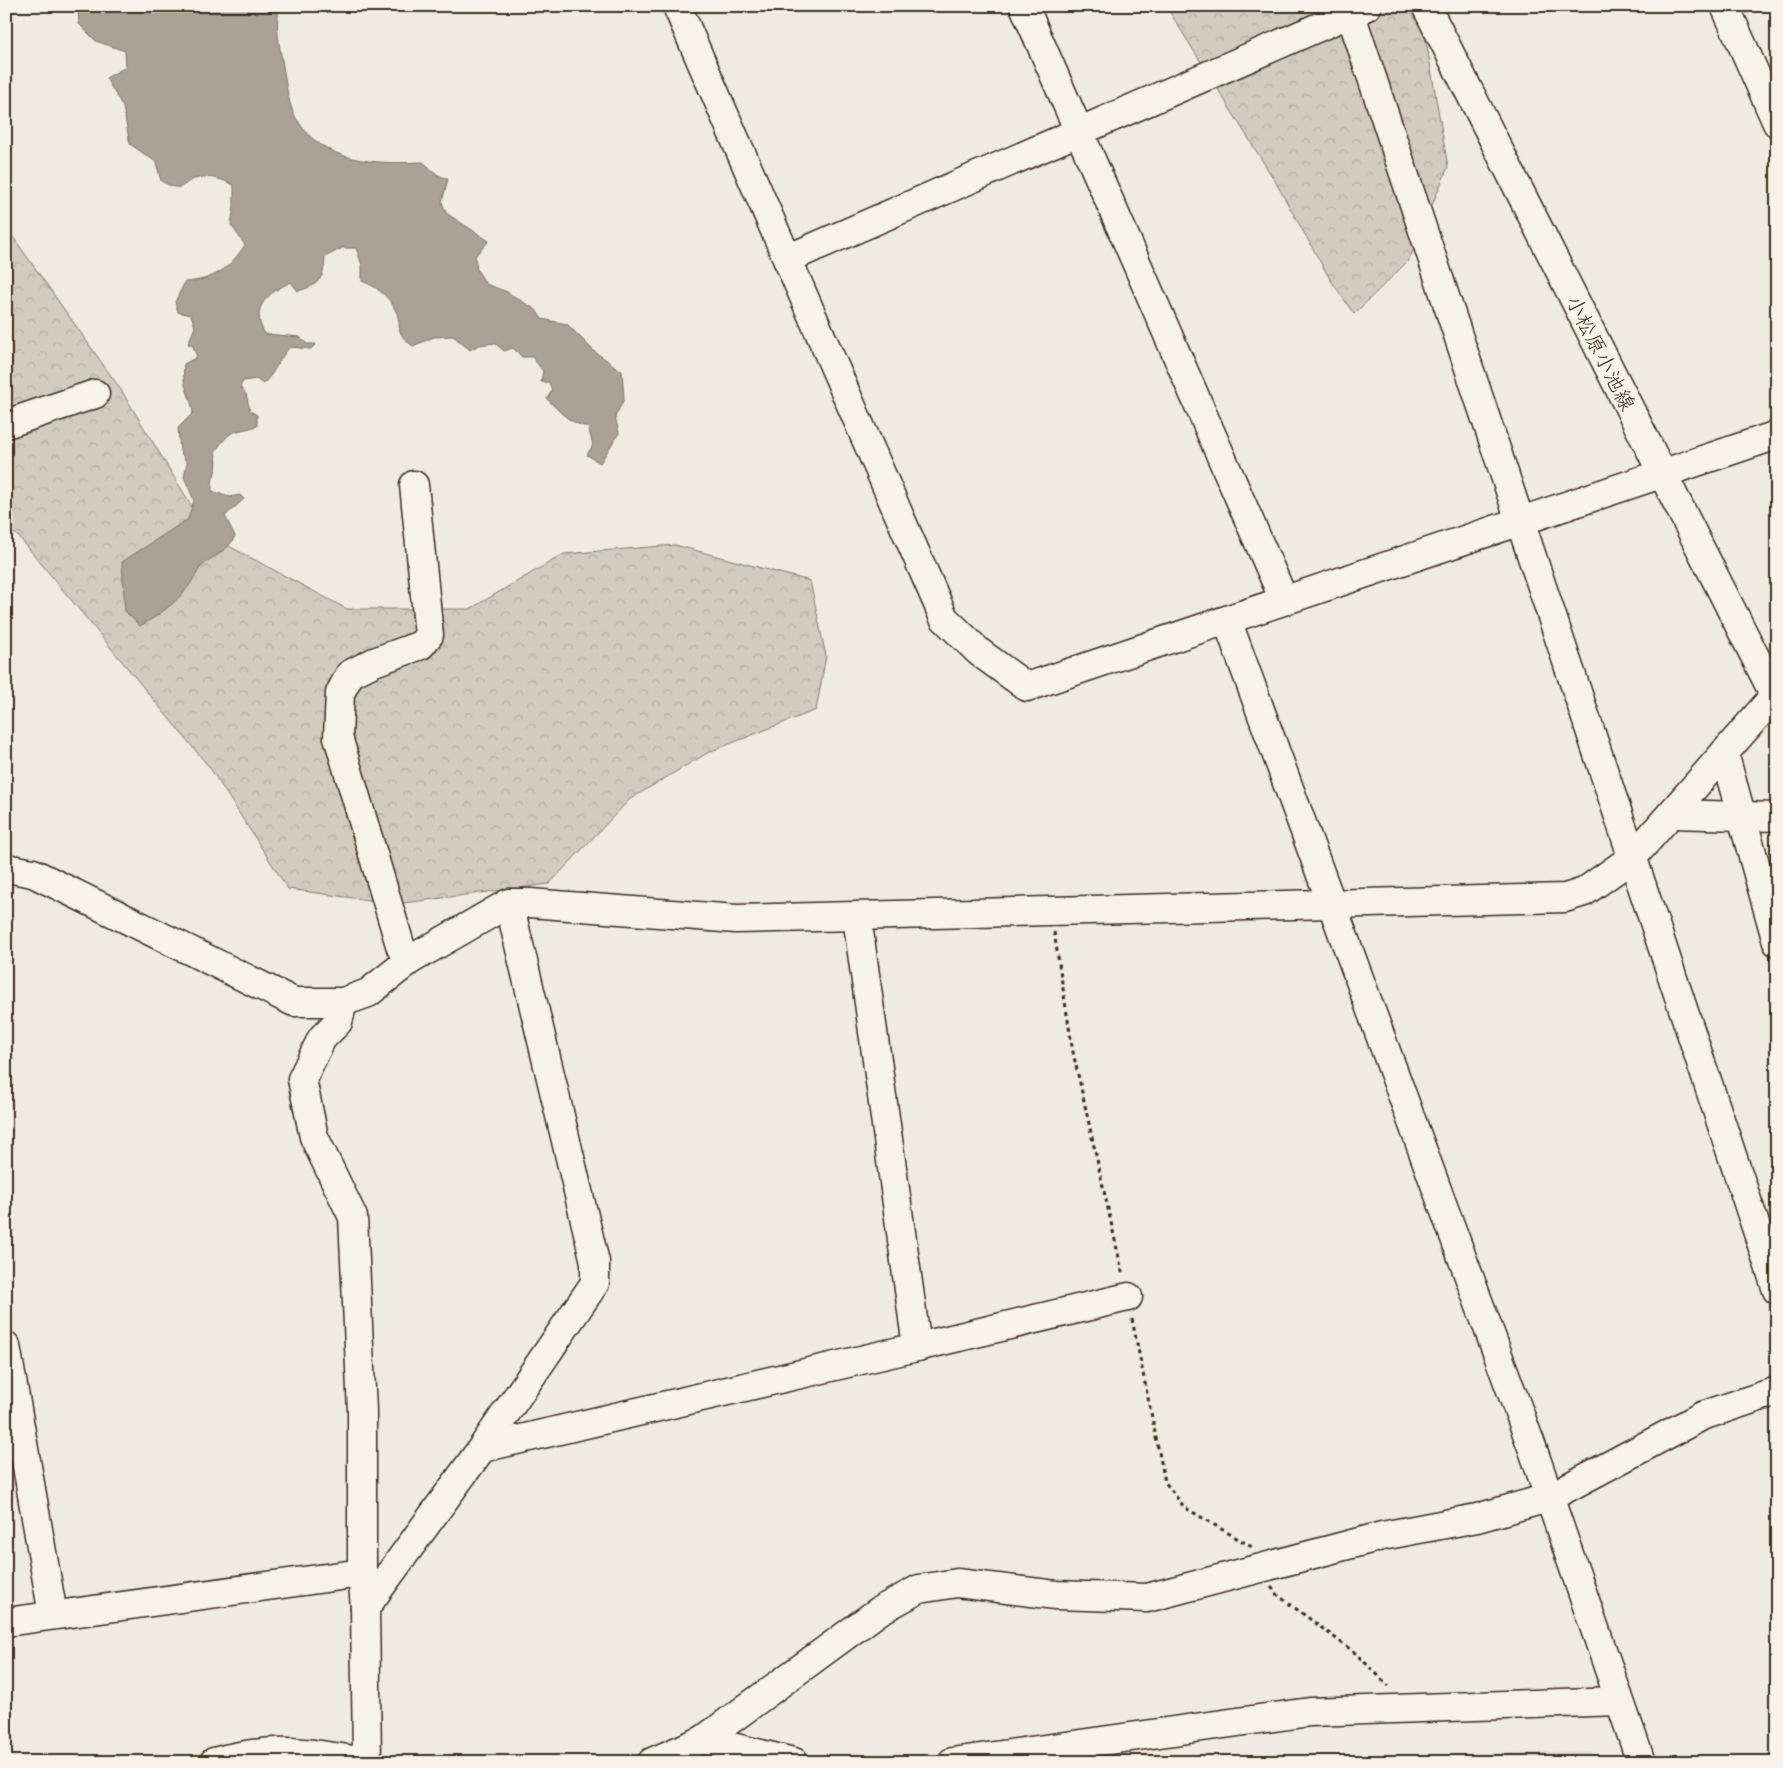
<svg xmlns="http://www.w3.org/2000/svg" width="1783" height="1768" font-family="Itim,'Klee One',sans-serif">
	<defs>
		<pattern id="forest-crowns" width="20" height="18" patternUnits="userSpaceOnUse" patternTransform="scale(1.25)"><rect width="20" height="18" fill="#d1cbc0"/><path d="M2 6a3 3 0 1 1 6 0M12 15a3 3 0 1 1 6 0" fill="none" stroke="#b4aea5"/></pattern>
	</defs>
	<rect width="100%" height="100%" fill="#efebe0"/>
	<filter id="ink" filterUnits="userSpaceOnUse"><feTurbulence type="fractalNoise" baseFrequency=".02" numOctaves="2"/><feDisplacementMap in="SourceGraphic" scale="10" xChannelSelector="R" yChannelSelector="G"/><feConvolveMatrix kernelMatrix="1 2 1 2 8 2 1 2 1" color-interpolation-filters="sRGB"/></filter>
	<g filter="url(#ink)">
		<!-- built -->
		<path fill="#e0dbd0" d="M1591 1751 1595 1762H1237L1241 1761Z"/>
		<!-- forest -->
		<g fill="url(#forest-crowns)" stroke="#867a6f">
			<path d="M1166 6H1420L1448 167 1409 260 1354 314 1330 279 1275 181Z"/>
			<path d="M6 227 121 390 210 536 347 609H470L564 554 675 545 810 581 826 656 816 710 709 752 630 799 549 884 396 904 288 889 210 768 20 538 6 527Z"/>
		</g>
		<!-- water -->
		<path fill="#aaa296" stroke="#7e7266" d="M78 6H280C274 25 280 47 283 66 286 83 288 104 296 118 323 164 376 164 423 162L438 175 448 179 442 202 446 213 489 241 475 256 477 270 486 284 507 292 536 310 542 319 567 324 595 352 622 371 624 399 615 417 619 433 600 463 587 455 593 445 588 427C569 423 560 412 547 399L552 390 549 382H541L543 371 532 357H522L513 348 504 351 495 343 479 345 470 350 453 336 434 337 413 346C392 331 404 327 395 309 388 295 375 286 362 281V265L356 248H342L325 257C324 279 319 285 298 291L291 282C268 293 249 307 265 334L300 337 307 344H316L311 349 290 347C279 358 275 373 263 384L256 379 243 381 240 387 246 394 250 411 257 415V426C232 434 232 427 215 452 221 470 210 475 212 491L230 497 240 495 244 499 225 516 235 536C228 552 213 555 201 567 196 573 193 581 188 587 175 604 159 615 140 626L125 611 122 562 188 519 194 500 184 477 187 463 180 451 178 428 193 413C191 394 181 386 184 364L197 357 193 346 188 344 195 327 191 315 178 312 175 302 185 282C214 280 229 269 245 245L231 225 234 206V185C224 180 209 175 198 178 180 182 186 195 161 181L156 162 130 144 123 107 106 78 126 67 125 51 96 41 79 24Z"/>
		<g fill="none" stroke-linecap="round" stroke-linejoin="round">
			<defs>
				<g id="minor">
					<path d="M677 6 944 618 979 652 1027 687 1777 435"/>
					<path d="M1024 6 1284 600"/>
					<path d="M1348 6 1777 1290"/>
					<path d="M1725 6 1777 123"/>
					<path d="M787 259 1367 6"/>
					<path d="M6 424 95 394"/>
					<path d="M1227 620 1533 1450 1641 1762"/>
					<path d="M1724 753 1777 942"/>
					<path d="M1671 814 1777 817"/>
					<path d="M6 868 33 873 294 1002H343L368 993 410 960 509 903H530L736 919 1565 898 1584 892 1632 858 1777 693"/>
					<path d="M410 960 401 948 338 737 340 693 350 674 374 662 421 645 429 635 414 485"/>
					<path d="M343 1002 338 1022 322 1038 302 1079 314 1137 353 1217 362 1411V1573L365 1608"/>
					<path d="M6 1346 53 1615"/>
					<path d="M917 1347 1128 1297"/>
					<path d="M482 1448 595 1283V1262L509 903"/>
					<path d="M6 1622 362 1573"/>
					<path d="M703 1740 879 1611 919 1589 957 1583 1056 1595 1147 1598 1382 1536 1477 1518 1548 1498 1702 1416 1777 1391"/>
					<path d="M214 1762C271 1746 306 1751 363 1762"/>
					<path d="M367 1762 365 1608 482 1448 917 1347 857 917"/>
					<path d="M652 1762 703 1740 794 1762"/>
					<path d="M952 1762 1310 1712 1619 1701"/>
				</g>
				<path id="major" d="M1426 6 1777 700"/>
			</defs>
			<!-- minor casing -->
			<use href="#minor" stroke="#3b2a1e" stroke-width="31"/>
			<!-- major casing -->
			<use href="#major" stroke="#3b2a1e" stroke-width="31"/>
			<!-- path -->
			<g stroke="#3b2a1e" stroke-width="3" stroke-dasharray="4 4" stroke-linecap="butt">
				<path d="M1054 932 1073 1052 1123 1276"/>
				<path d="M1132 1319 1165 1482 1184 1507 1252 1547"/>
				<path d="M1271 1587 1279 1596 1354 1652 1389 1686"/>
			</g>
			<!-- minor -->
			<use href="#minor" stroke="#f7f3e8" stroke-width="28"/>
			<!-- major -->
			<use href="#major" stroke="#f7f3e8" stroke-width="28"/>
		</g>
	</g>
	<g text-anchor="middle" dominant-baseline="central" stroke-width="4" stroke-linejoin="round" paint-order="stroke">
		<!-- street labels -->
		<g font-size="21" fill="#3b2a1e" stroke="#f7f3e8">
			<text transform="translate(1601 353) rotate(63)">小松原小池線</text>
		</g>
	</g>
	<!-- margin -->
	<rect width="1783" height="1768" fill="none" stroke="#f7f3e8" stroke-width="25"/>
	<rect x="12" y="12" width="1758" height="1743" fill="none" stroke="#3b2a1e" stroke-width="2" filter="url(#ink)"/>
</svg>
